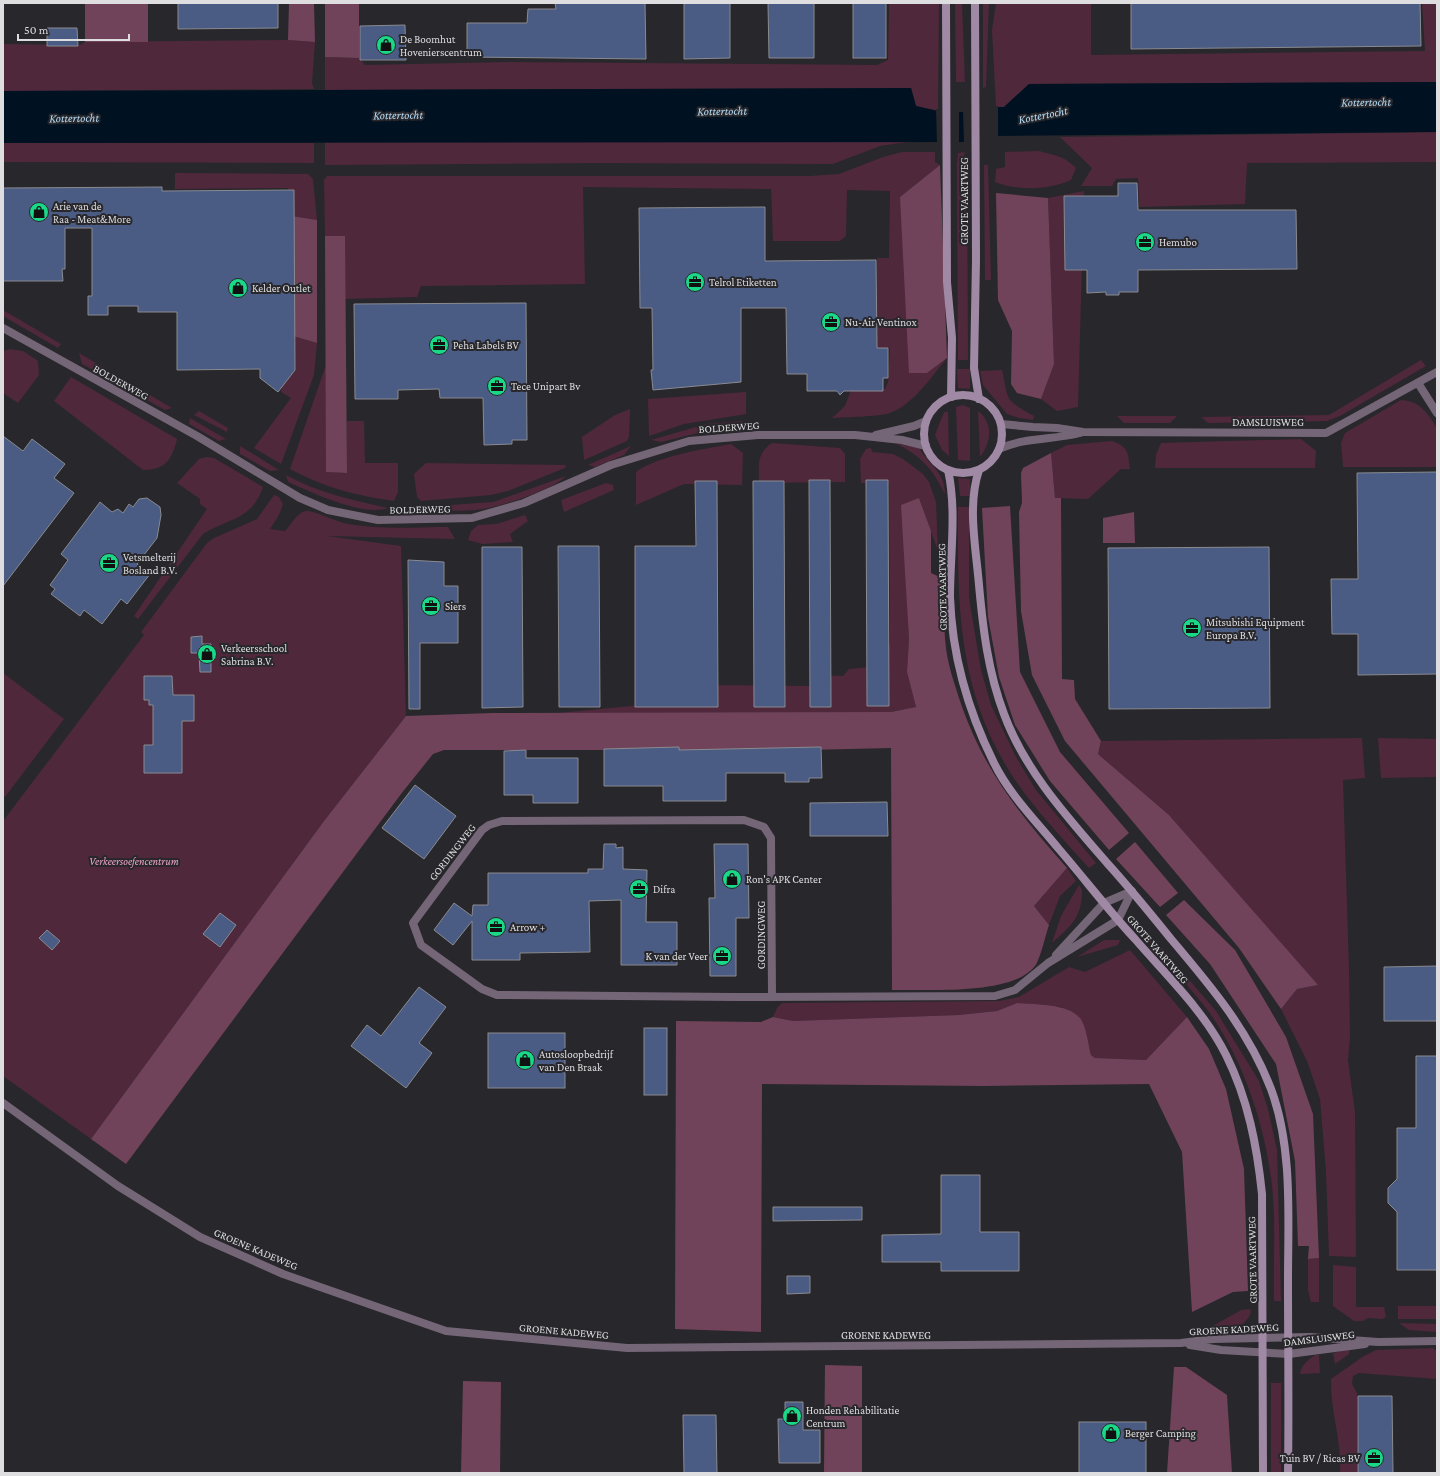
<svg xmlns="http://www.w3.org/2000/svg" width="1440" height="1476" font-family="'Crimson Pro',serif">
	<rect width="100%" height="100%" fill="#28272b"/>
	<!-- green -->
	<g fill="#4f283c">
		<path d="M889 3H939L938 111 916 106 911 88 325 90V57L359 58 365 65 508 62 877 65 888 60Z"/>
		<path d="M955 3H962L965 82H956Z"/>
		<path d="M983 3H989L986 87 983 88Z"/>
		<path d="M996 3H1091V55L1425 51 1422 3H1437V82L1029 84 1004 107H996L992 30Z"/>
		<path d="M288 40 315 42 312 83 314 89 3 91V44L80 45 85 42Z"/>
		<path d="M1437 132V162L1247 163 1245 204 1139 207 1138 178 1116 179 1112 186H1081L1092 168 1060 137Z"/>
		<path d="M914 141 880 146 833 164H824L598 163 325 165V142Z"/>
		<path d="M3 143H314V163L3 162Z"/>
		<path d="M1039 151C1055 156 1063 155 1076 168L1071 180C1049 190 1018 191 995 182L996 169 1005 167V152Z"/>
		<path d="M902 152H935V162L940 165 900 197 927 373 947 358C931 377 914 404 890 413 879 417 845 417 832 418L845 406 851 390 885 389 888 382 890 348H877V258H889L890 191 847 190 846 236 840 241H773L771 189 583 187 585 284 421 286 417 297 345 299V236H325L324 180 327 176H810L839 174 883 157Z"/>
		<path d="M965 152 962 162 967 163 968 360H958L957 165 958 153Z"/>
		<path d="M984 165H988L991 280H985Z"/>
		<path d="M175 173 308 174 313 179 317 220 292 216 288 188 175 189Z"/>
		<path d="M1084 191 1078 407 1057 411 1041 399 1054 363 1048 198Z"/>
		<path d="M3 310 61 344 58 348 3 316Z"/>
		<path d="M293 336 317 343 314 375 281 464 254 448 291 398 281 392Z"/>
		<path d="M10 349 23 351 38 361 39 375 18 403 3 393V351Z"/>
		<path d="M79 353 172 408 165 410 82 364Z"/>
		<path d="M1421 360 1426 366 1340 416 1327 421 1208 423 1201 417 1329 415Z"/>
		<path d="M326 365V472L347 473V421H364L365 463H398V492L394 501C354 495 326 488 290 469Z"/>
		<path d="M970 369V389L958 388 957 369Z"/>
		<path d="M1002 370C1009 402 1004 399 1034 416L1033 420 1019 418 1007 414 983 385 980 371Z"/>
		<path d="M71 377 177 439C172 459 166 470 143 470L54 401Z"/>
		<path d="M746 392V414L684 424 649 436 648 399Z"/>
		<path d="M1401 400C1419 400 1429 414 1437 429V467H1343L1341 443 1345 433Z"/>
		<path d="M963 405 970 408V461L958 460 956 407Z"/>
		<path d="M630 409 629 437 627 441 584 460 582 437 615 415Z"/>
		<path d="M199 411 228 428 227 432 194 415Z"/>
		<path d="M978 411C994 423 991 443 980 457Z"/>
		<path d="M944 412H948L949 456 942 450 935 435Z"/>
		<path d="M1117 416H1177L1170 423H1124Z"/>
		<path d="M190 418 226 439 219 441 189 424Z"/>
		<path d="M744 421 736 428 698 433 661 442 651 440 706 424Z"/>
		<path d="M1301 439 1316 451 1315 468H1155L1156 455 1161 443Z"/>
		<path d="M1112 441C1129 447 1128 453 1130 469H1121L1088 499 1055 498 1051 453 1067 445Z"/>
		<path d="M772 443 840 448 845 454V482L759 483C759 465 756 454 772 443Z"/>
		<path d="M895 443 919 448C930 466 945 472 945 494 932 468 921 456 895 443Z"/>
		<path d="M731 444 743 453 742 485 684 484 636 505V472C657 456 704 449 731 444Z"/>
		<path d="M240 446 279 470 270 471 240 454Z"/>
		<path d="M631 446 624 455 595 467 588 465Z"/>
		<path d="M871 448 872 452 893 454 903 459 923 474 929 482 936 502 938 551 919 498 905 554 909 639 907 672 916 707 891 712 558 713 631 706 675 704 696 685 812 686 811 675 843 676 849 669 871 667 890 644 889 484 861 483 860 459 866 449Z"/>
		<path d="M207 457 214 458 263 487C252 520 229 518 203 534L138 619 134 616 207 509 200 504V499L177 483 199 459Z"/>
		<path d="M426 463 566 465 565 468 508 491 491 495 421 501 417 497 414 474Z"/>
		<path d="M286 475C319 493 352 500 388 508 363 517 313 493 288 482Z"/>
		<path d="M566 476C553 490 502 506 483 509 466 512 447 510 430 510L422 507 493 502Z"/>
		<path d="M958 478 970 479V496H960Z"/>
		<path d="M606 483 613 485 614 490 564 512 561 500Z"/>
		<path d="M274 495 279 497 283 504 279 515 270 529 285 531C291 525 298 511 307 511 315 511 337 522 348 524 383 530 414 527 448 527L455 539 327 536 401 546 406 716 324 821 91 1139 3 1076V821L144 635 141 632 207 543 214 538 257 519Z"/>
		<path d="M958 507H969V598L981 670 991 705 1016 757 1036 790 1096 863 1089 868C1067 844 1045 820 1025 794 958 704 957 613 958 507Z"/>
		<path d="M525 515 528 521 510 534 513 542 483 544 468 540 471 531 478 525 496 524Z"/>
		<path d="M3 673 64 719 5 797 3 795Z"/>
		<path d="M1362 738 1365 778 1343 780 1349 968 1350 1037 1348 1060 1355 1113 1356 1257 1329 1256 1326 1171 1320 1099 1307 1061 1281 1009 1297 989 1317 985 1169 815 1098 754 1101 741Z"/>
		<path d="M1378 738 1437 739V777L1381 778Z"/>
		<path d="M1067 868 1076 881 1060 896 1049 925 1034 906Z"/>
		<path d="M1079 885 1082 890C1082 917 1072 925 1052 943L1061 916Z"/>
		<path d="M1148 932 1216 1011 1259 1081 1268 1109 1277 1150 1281 1301H1274C1273 1263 1276 1223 1272 1185 1265 1126 1244 1061 1209 1012 1189 986 1166 961 1144 936Z"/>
		<path d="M1104 940H1120L1118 945 1077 957Z"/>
		<path d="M1130 950 1187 1017 1146 1060 1095 1058 1091 1055 1082 1022 1061 1007 1017 1003 997 1011 959 1015 793 1021 773 1017 777 1008 782 1003 999 1001 1019 997 1069 967 1085 972Z"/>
		<path d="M1319 1258V1302H1311L1308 1290V1259Z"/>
		<path d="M1333 1265 1356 1267V1307H1384L1386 1317 1382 1319 1368 1318 1363 1321H1354L1333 1306Z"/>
		<rect x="1398" y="1306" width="39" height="13"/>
		<path d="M1250 1309 1251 1312C1244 1333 1218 1331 1199 1334L1241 1310Z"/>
		<path d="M1399 1323 1437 1324V1332L1409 1330Z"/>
		<path d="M1433 1348 1437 1351V1379L1359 1373 1353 1376 1352 1384 1357 1393V1473H1340C1342 1441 1330 1410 1331 1379L1364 1356 1376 1350Z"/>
		<path d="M1350 1349 1349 1354 1335 1364 1333 1353Z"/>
		<path d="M1315 1355H1319L1320 1373 1300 1374C1301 1365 1308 1360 1315 1355Z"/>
		<rect x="1271" y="1383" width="10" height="90"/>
	</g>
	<!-- forest -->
	<g fill="#71435b">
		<rect x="85" y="3" width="63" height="39"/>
		<path d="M289 3H314L315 42 288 40Z"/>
		<path d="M325 3H359V58L325 57Z"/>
		<path d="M940 165 947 358 927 373H909L900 197Z"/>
		<path d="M996 193 1048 198 1054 364 1041 399 1017 393 1011 384 1012 331 998 300Z"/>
		<path d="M292 216 317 220V343L293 336Z"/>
		<path d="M325 236H345L347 473 326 472Z"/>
		<path d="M1051 453 1055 498H1061L1062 679 1074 680 1075 699 1101 741 1098 754 1169 815 1318 985 1297 989 1281 1009 1239 948 1065 741 1032 675 1021 611 1019 512 1022 503 1021 473 1023 468Z"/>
		<path d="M919 498 931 531V573L944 579C945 601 943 626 946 648 948 665 954 682 959 698 982 768 1019 814 1067 868L1034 906 1049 925C1046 934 1040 960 1035 966 1012 996 928 989 892 990L891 748 807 750H444L433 754 401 794 126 1164 91 1139 324 821 406 716 492 713 891 712 916 707 907 672 909 639 901 505Z"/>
		<path d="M1010 506 1020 672 1060 752 1129 833 1109 850 1050 781 1015 725 999 677 988 617 982 508Z"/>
		<path d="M1134 512 1135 543H1103V518Z"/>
		<path d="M1135 842 1178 893 1160 907 1116 859Z"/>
		<path d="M1184 900 1235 950 1286 1037 1313 1114 1319 1258 1308 1259 1309 1246H1298L1295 1161 1276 1064 1210 964 1166 915Z"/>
		<path d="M1017 1003C1036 1005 1072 1003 1082 1021 1087 1031 1088 1044 1091 1055L1095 1058 1146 1060 1187 1017 1209 1049 1226 1089 1244 1169 1248 1291 1233 1292 1192 1312 1182 1152 1149 1084 984 1086 762 1084 761 1332 675 1329 676 1021 761 1022 773 1017 793 1021 959 1015 997 1011Z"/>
		<path d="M825 1365 862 1366V1473H824Z"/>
		<path d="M1174 1367H1186L1227 1395 1232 1473H1167Z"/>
		<path d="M463 1381 501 1382 500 1473H461Z"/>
	</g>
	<!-- water -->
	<path fill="#001221" d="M1430 82H1437V132L997 136 986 142 3 143V91L911 88 916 106 938 111 986 113 996 107H1004L1029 84Z"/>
	<!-- pier -->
	<g fill="#28272b">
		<path d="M995 106H998V138L986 144 964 143 963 110 985 111Z"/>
		<path d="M936 109 959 110V143H937Z"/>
	</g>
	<!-- building -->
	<g fill="#4a5b84" stroke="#898b90">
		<path d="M178 3H278V28L178 29Z"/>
		<path d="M555 3H645L646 59 467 57V23H527L528 9H556Z"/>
		<path d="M684 3H730V58L684 59Z"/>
		<path d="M768 3H814V58H769Z"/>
		<rect x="853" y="3" width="33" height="55"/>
		<path d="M1131 3H1420L1421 46 1131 49Z"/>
		<path d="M405 25 406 60H360V26Z"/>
		<path d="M47 28H77L78 46H47Z"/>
		<path d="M1118 183H1137L1138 210H1296L1297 269 1138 270V292H1119V295H1106V292L1087 293V270H1065L1064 196H1118Z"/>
		<path d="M162 187V191L294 190 295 370 278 392 260 378V369L177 370V312H138V306H108V315H88V296H92V228H65V269H62L63 281H3V188Z"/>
		<path d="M765 207V261L876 260 877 348H888V378H883V391H844L840 395 837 391H807V374H787L786 308H741V382L653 390 651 370H653L652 308H640L639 208Z"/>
		<path d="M526 303 527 440H512V444L484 445 483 398H440L439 389 398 390V399H355L354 304Z"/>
		<path d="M3 436 23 451 32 439 65 464 54 478 74 493 3 586Z"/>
		<path d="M1437 472V674L1358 675V634H1332L1331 579H1358L1357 473Z"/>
		<path d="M809 480H830L831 707H810Z"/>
		<path d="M866 480H888L889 706H867Z"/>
		<path d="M695 481H717L718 707H635V546H696Z"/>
		<path d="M753 481H784L785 707H754Z"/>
		<path d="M147 498 160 507 161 515 157 538 137 564 150 574 127 604 121 599 102 624 84 610 80 616 51 594 55 589 50 585 68 560 61 554 100 502 112 512 118 509 123 513 129 504 133 507 139 499Z"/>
		<path d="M558 546H599L600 707H559Z"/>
		<path d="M482 547H522L523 707 482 708Z"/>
		<path d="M1269 547 1270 708 1109 709 1108 548Z"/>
		<path d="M408 560 444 562V586H458V643H420V709H409Z"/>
		<path d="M202 636V644H211V672H200L199 653H191V637Z"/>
		<path d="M144 676H172L173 695H194V721H182V773H144V745H153V705H149V700H144Z"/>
		<path d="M679 747V750L821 747 822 778H809V782H785V773H726V801H663V786H604V749Z"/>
		<path d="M526 750V758H578V803H533V795H504V751Z"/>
		<path d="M415 785 456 816 424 859 382 828Z"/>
		<path d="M887 802 888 836H810V803Z"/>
		<path d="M604 844H616V848L623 847V869L647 870 646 922H677V965H621V900L589 901 590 952 520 953V960H472V921L453 945 434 930 454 903 472 916 473 905H488V873H588V869H603Z"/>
		<path d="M714 844H748L749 918H736V976H710L709 898H715Z"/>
		<path d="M220 913 236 925 220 947 203 934Z"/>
		<path d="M47 930 60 941 52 950 39 938Z"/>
		<path d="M1437 966V1021H1384V967Z"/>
		<path d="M419 987 446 1007 419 1043 432 1053 406 1088 351 1046 367 1025 381 1036Z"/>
		<rect x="644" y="1028" width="23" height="67"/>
		<rect x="488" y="1033" width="77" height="55"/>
		<path d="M1416 1056H1437V1270H1397V1212L1388 1203V1188L1397 1179V1128H1416Z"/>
		<path d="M941 1175H980V1232H1019V1271H941V1262H882V1235L941 1234Z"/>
		<path d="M773 1207H862V1220L773 1221Z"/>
		<path d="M787 1276H810V1293L787 1294Z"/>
		<path d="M1358 1396H1392L1393 1473H1358Z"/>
		<path d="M785 1402H803V1430H820V1463H779L778 1419H785Z"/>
		<path d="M683 1415H716L717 1473H684Z"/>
		<rect x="1079" y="1422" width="67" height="51"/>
	</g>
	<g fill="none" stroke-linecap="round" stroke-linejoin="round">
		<!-- minor -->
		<g stroke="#746677" stroke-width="8">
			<path d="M3 328 197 436 300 498 328 510 378 520 472 518 524 503 611 465 689 441 758 435H855L902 440 926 446"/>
			<path d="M1418 383 1437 413"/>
			<path d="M1001 424 1033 427 1057 428 1083 432 1326 433 1437 372"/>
			<path d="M876 435 914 426 926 421"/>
			<path d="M999 449C1024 437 1053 440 1080 433"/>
			<path d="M1056 955 1104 903 1132 891"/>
			<path d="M772 997 771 838 764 827 744 820 502 821 489 825 482 830 413 923 421 945 482 989 497 995 734 997 995 996 1015 990 1048 963 1118 920 1132 891"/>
			<path d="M3 1103 118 1186 200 1237 283 1274 446 1331 627 1348 1181 1343 1213 1339 1310 1337 1378 1342 1437 1341"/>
			<path d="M1190 1345 1221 1350 1289 1354 1365 1344"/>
		</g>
		<!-- secondary -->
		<g stroke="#a089a4" stroke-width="8">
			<path d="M946 3 947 282 952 338 951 397"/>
			<path d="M975 3 976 260 974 368 979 399"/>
			<circle cx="963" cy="434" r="39"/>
			<path d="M948 470C957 511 950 555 950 597 952 655 968 711 994 763 1009 794 1036 821 1058 848 1084 878 1108 910 1135 939 1167 976 1204 1011 1226 1055 1248 1099 1257 1146 1262 1194L1263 1473"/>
			<path d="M979 470C967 506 976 548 979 585 983 629 988 672 1004 714 1025 771 1068 818 1107 863 1129 887 1150 913 1171 939 1210 985 1249 1031 1271 1089 1293 1148 1288 1218 1288 1280 1288 1344 1289 1409 1288 1473"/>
		</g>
	</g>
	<!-- icons -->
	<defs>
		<symbol id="shop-disc" viewBox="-11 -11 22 22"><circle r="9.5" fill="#19d989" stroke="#28272b"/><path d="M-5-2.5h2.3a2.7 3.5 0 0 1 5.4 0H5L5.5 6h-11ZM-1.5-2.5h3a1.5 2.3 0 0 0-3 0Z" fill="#111"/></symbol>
		<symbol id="office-disc" viewBox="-11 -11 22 22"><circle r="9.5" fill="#19d989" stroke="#28272b"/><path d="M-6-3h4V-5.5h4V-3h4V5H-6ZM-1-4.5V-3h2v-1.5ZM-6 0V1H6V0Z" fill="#111"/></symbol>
	</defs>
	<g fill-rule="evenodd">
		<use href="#shop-disc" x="375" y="34" width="22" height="22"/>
		<use href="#shop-disc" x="28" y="201" width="22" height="22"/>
		<use href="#office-disc" x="1134" y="231" width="22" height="22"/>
		<use href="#office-disc" x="684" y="271" width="22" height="22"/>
		<use href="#shop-disc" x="227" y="277" width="22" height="22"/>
		<use href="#office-disc" x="820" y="311" width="22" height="22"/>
		<use href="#office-disc" x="428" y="334" width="22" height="22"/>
		<use href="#office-disc" x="486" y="375" width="22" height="22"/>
		<use href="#office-disc" x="98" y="552" width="22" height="22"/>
		<use href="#office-disc" x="420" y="595" width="22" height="22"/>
		<use href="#office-disc" x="1181" y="617" width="22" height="22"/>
		<use href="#shop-disc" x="196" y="643" width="22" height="22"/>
		<use href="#shop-disc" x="721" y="868" width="22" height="22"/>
		<use href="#office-disc" x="628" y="878" width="22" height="22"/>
		<use href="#office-disc" x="485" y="916" width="22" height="22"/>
		<use href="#office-disc" x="711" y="945" width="22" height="22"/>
		<use href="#shop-disc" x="514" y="1049" width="22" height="22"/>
		<use href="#shop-disc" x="781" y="1405" width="22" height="22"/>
		<use href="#shop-disc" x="1100" y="1422" width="22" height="22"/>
		<use href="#office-disc" x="1363" y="1447" width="22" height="22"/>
	</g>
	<g text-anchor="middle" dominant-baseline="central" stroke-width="4" stroke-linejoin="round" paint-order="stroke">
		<!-- poi labels -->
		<g font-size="11" fill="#dedee0" stroke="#28272b" text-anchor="start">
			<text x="400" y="39">De Boomhut<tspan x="400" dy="13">Hovenierscentrum</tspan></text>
			<text x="53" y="206">Arie van de<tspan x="53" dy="13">Raa - Meat&amp;More</tspan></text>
			<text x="1159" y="242">Hemubo</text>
			<text x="709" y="282">Telrol Etiketten</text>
			<text x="252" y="288">Kelder Outlet</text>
			<text x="845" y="322">Nu-Air Ventinox</text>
			<text x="453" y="345">Peha Labels BV</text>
			<text x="511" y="386">Tece Unipart Bv</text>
			<text x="123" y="557">Vetsmelterij<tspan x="123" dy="13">Bosland B.V.</tspan></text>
			<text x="445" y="606">Siers</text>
			<text x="1206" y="622">Mitsubishi Equipment<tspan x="1206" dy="13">Europa B.V.</tspan></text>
			<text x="221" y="648">Verkeersschool<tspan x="221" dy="13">Sabrina B.V.</tspan></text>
			<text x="746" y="879">Ron's APK Center</text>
			<text x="653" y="889">Difra</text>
			<text x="510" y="927">Arrow +</text>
			<text x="708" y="956" text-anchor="end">K van der Veer</text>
			<text x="539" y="1054">Autosloopbedrijf<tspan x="539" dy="13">van Den Braak</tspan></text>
			<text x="806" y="1410">Honden Rehabilitatie<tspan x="806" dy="13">Centrum</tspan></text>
			<text x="1125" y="1433">Berger Camping</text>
			<text x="1360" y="1458" text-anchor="end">Tuin BV / Ricas BV</text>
		</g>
		<!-- street labels -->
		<g font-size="11" fill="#dedee0" stroke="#28272b">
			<text transform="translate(964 201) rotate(-90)">GROTE VAARTWEG</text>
			<text transform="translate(121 382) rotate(29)">BOLDERWEG</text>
			<text x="1268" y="422">DAMSLUISWEG</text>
			<text transform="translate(729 427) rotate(-4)">BOLDERWEG</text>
			<text transform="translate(420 509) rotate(-1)">BOLDERWEG</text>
			<text transform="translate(942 587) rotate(-91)">GROTE VAARTWEG</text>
			<text transform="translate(452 852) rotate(-52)">GORDINGWEG</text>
			<text transform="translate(761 935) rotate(-90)">GORDINGWEG</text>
			<text transform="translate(1158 949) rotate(49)">GROTE VAARTWEG</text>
			<text transform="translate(256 1249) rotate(23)">GROENE KADEWEG</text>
			<text transform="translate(1252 1260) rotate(-91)">GROTE VAARTWEG</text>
			<text transform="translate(1234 1329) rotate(-3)">GROENE KADEWEG</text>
			<text transform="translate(564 1331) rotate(5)">GROENE KADEWEG</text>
			<text x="886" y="1335">GROENE KADEWEG</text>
			<text transform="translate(1319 1338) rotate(-7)">DAMSLUISWEG</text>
		</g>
		<!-- park labels -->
		<g font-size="11" font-style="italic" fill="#eea4c9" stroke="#28272b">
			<text x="134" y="861">Verkeersoefencentrum</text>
		</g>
		<!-- water labels -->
		<g font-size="12" font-style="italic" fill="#b2dcf9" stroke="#28272b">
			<text transform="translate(1366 102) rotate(-1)">Kottertocht</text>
			<text transform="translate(722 111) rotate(-1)">Kottertocht</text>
			<text transform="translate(398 115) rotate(-1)">Kottertocht</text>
			<text transform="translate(1043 115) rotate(-11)">Kottertocht</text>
			<text transform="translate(74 118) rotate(-1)">Kottertocht</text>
		</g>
	</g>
	<!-- border -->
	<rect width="1440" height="1476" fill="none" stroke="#dedee0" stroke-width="8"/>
	<!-- scale -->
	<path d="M18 34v6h111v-6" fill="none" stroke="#dedee0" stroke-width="2"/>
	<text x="24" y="34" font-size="12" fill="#dedee0" stroke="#28272b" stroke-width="3" paint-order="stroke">50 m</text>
</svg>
